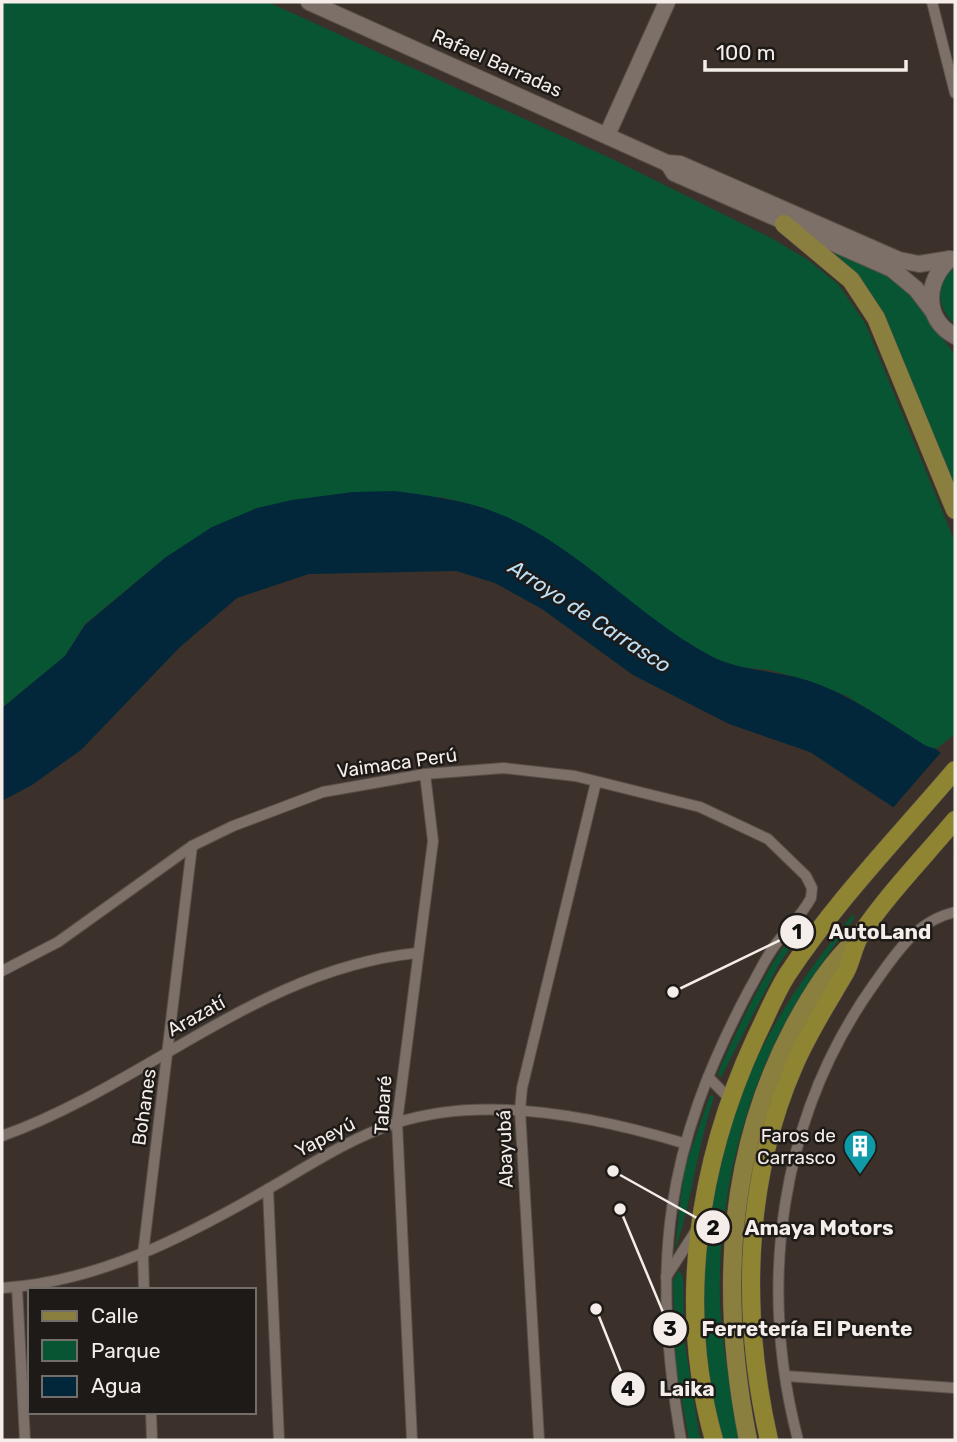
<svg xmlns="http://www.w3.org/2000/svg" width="957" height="1442" font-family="Rubik,sans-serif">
	<rect width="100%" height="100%" fill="#3b312a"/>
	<!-- green -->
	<g fill="#085533">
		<path d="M2 2H268L610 158 773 239 808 260 838 284 865 323 955 542V734L936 749 926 746 847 696 809 681 770 670 738 667 711 657 681 639 523 526 484 508 441 497 292 500 166 557 85 624 65 656 2 708Z"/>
		<path d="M830 250 898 278 955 355V495L910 385Z"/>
		<path d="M955 267V324C936 308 935 283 955 267Z"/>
		<path d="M852 915 855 917C831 950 806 983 787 1019 741 1103 717 1207 720 1303 722 1349 732 1395 740 1440H723C685 1298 704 1141 781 1014 802 979 827 947 852 915Z"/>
		<path d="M811 916 778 966 720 1079 718 1073C732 1040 782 932 811 916Z"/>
		<path d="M710 1095 714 1097C697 1148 692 1200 675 1251L684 1170Z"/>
		<path d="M679 1270 683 1277 684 1338 700 1440H689L676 1368 673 1281Z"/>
	</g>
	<!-- water -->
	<path fill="#02273b" d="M395 491C424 495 455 499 483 508 570 536 631 613 709 655 738 671 774 670 806 680 850 694 888 722 926 746L936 749 955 765V856L905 815 810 752 729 724 633 675 542 609 495 583 456 571 309 574 237 598 180 647 81 750 32 785 2 801V708L65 656 85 625 166 557 212 527 257 508 292 500 353 492Z"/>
	<!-- pier -->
	<path fill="#3b312a" d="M943 750 955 761V853L951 857 891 810Z"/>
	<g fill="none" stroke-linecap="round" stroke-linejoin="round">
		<defs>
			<g id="minor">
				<path d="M932 2 955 93"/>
				<path d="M2 971 58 942 192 846 233 826 323 792 425 774 504 768 575 776 700 807 768 839 806 876 812 888 811 898C802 915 787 929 776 944 765 958 758 975 749 990 664 1150 651 1263 681 1440"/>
				<path d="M708 1077 730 1099"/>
				<path d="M2 1136C145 1085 261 968 417 953"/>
				<path d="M268 1189 279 1440"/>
				<path d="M666 1277 697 1229"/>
				<path d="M17 1287 25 1440"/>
				<path d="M2 1288C98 1282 187 1236 268 1189 310 1165 350 1138 396 1123 484 1094 597 1117 683 1143"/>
				<path d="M144 1290 143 1254 192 846"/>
				<path d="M786 1376 955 1388"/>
				<path d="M151 1412 152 1440"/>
				<path d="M412 1440 397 1122 433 841 425 774"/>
				<path d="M539 1440 520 1110 522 1088 596 782"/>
				<path d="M798 1440C757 1283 780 1116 874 984 897 952 916 921 955 912"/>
			</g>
			<g id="secondary">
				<path d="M309 2 667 163 680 164 899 260 919 264 950 259"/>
				<path d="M607 135 667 2"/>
				<path d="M669 165 674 173 892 269 916 289 932 310"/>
				<path d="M950 259C925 281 923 319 955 336"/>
			</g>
			<g id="primary">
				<path d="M784 224 851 280 876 318 955 510"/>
				<path d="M748 1440C720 1299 725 1156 794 1026 812 993 831 962 859 937"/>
			</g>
			<g id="trunk">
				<path d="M714 1440C676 1306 698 1162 756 1037 766 1017 775 994 787 975 835 902 898 837 955 770"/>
				<path d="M769 1440C741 1317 743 1183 794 1066 808 1033 827 1004 845 973 852 961 853 946 861 934 888 894 924 857 955 820"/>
			</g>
		</defs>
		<!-- minor casing -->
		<use href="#minor" stroke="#59504a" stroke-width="12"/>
		<!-- secondary casing -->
		<use href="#secondary" stroke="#59504a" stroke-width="18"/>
		<!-- primary casing -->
		<use href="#primary" stroke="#59504a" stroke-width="19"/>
		<!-- trunk casing -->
		<use href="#trunk" stroke="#59504a" stroke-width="19"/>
		<!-- minor -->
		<use href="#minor" stroke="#7c7068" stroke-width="10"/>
		<!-- secondary -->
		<use href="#secondary" stroke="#7c7068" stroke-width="16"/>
		<!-- primary -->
		<use href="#primary" stroke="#8a7f3f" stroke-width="18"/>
		<!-- trunk -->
		<use href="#trunk" stroke="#8f8432" stroke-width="18"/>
	</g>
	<!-- icons -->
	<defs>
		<symbol id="building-pin" viewBox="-11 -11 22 30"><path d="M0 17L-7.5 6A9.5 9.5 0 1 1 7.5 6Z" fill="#0f9aa8" stroke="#1e1a17"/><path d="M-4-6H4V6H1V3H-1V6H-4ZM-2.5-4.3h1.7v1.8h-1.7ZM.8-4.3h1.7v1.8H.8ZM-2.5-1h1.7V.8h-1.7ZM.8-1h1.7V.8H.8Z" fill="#fff"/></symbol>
	</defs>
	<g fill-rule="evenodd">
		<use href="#building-pin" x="841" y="1127" width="38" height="52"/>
	</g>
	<g text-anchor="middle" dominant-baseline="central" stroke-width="5" stroke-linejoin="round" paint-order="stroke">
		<!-- street labels -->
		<g font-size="19" fill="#f4ede9" stroke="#1e1a17">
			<text transform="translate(497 63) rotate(24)">Rafael Barradas</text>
			<text transform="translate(397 763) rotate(-8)">Vaimaca Perú</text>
			<text transform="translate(196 1016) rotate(-29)">Arazatí</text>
			<text transform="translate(383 1105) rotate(-86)">Tabaré</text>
			<text transform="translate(144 1107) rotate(-82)">Bohanes</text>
			<text transform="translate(325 1137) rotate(-27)">Yapeyú</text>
			<text transform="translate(505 1149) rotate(-92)">Abayubá</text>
		</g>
		<!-- poi labels -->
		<g font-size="19" fill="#f4ede9" stroke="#1e1a17" text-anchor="end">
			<text x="836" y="1135">Faros de<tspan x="836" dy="22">Carrasco</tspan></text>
		</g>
		<!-- water labels -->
		<g font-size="21" font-style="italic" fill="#bde0f7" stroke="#1e1a17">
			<text transform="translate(590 616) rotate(33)">Arroyo de Carrasco</text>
		</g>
	</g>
	<!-- callouts -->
	<path fill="none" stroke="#f4ede9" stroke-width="2.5" d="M673 992L797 932M613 1171L713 1227M620 1209L670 1329M596 1309L628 1389"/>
	<g fill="#f4ede9" stroke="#1e1a17" stroke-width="2.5">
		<circle cx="673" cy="992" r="7"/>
		<circle cx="613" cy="1171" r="7"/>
		<circle cx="620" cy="1209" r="7"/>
		<circle cx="596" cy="1309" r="7"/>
		<circle cx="797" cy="932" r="18"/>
		<circle cx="713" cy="1227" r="18"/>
		<circle cx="670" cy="1329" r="18"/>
		<circle cx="628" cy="1389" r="18"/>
	</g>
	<g font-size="21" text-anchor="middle" font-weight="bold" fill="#111">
		<text x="797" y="939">1</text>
		<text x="713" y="1235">2</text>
		<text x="670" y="1336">3</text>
		<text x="628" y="1396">4</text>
	</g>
	<g font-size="21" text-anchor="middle" font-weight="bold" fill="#f4ede9" stroke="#1e1a17" stroke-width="5" stroke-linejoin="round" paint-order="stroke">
		<text x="880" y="939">AutoLand</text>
		<text x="819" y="1235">Amaya Motors</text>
		<text x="807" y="1336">Ferretería El Puente</text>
		<text x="687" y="1396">Laika</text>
	</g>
	<!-- border -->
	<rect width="957" height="1442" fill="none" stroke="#f4ede9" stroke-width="7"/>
	<!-- legend -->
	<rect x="28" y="1288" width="228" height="126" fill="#1e1a17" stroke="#746e6b" stroke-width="2"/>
	<rect x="42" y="1311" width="35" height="10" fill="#8a7f3f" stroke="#746e6b" stroke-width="2"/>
	<text x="91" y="1323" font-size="21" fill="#f4ede9">Calle</text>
	<rect x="42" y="1340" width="35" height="21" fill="#085533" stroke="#746e6b" stroke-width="2"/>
	<text x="91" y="1358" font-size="21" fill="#f4ede9">Parque</text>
	<rect x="42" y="1376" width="35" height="21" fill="#02273b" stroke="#746e6b" stroke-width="2"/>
	<text x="91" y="1393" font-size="21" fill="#f4ede9">Agua</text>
	<!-- scale -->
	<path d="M705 60v10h201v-10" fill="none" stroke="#f4ede9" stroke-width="3.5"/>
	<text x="716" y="60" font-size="21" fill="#f4ede9" stroke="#1e1a17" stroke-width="5" paint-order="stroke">100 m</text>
</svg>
